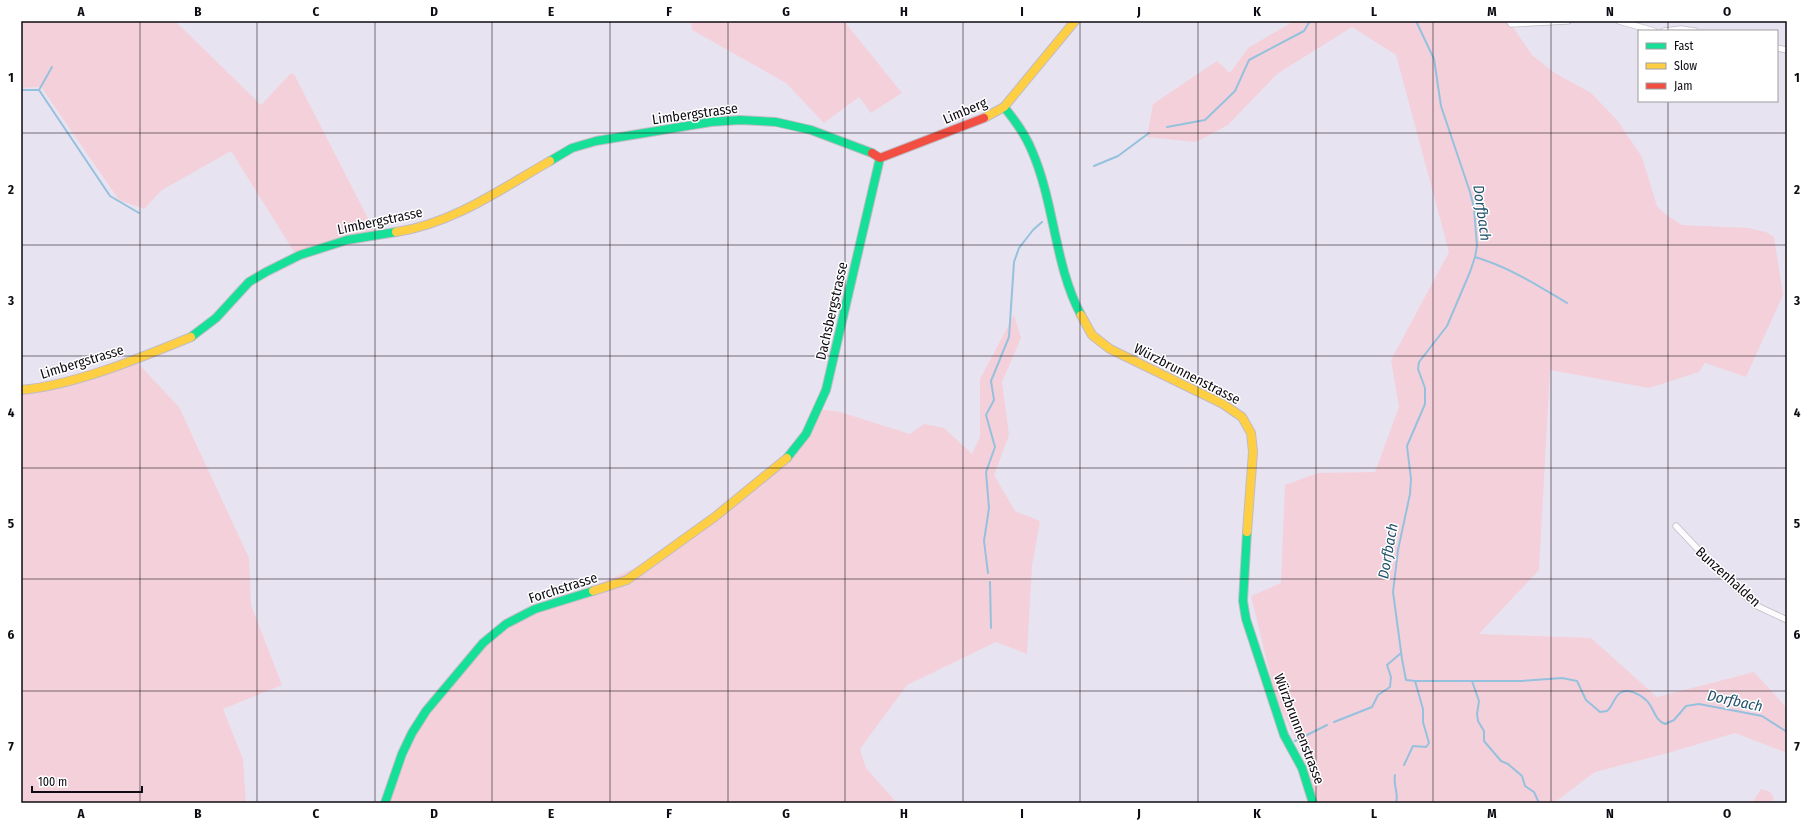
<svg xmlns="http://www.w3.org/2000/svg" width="1808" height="824" font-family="'Fira Sans Condensed',sans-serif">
	<rect width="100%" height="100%" fill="#e8e3f0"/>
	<!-- green -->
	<g fill="#f4d1da">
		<path d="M21 21H175L261 105 291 73 295 76 375 232 296 255 231 151 162 190 144 209 119 200 41 87 21 88Z"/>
		<path d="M691 21H844L902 93 871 113 859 97 824 123 786 83 692 30Z"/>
		<path d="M1294 21H1509L1532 55 1555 73 1591 93 1617 120 1642 157 1657 206 1665 214 1682 225 1748 228 1766 232 1774 237 1783 295 1746 377 1705 363 1699 372 1649 388 1550 370 1539 570 1479 634 1591 638 1657 697 1754 672 1787 708V753L1735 733 1668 753 1595 772 1554 803H1316L1303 754 1276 699 1251 596 1281 583 1285 485 1318 473 1375 472 1399 407 1391 360 1449 252 1396 55 1352 27 1277 74 1228 125 1196 142 1147 137 1153 104 1217 61 1230 73 1248 48Z"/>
		<path d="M1014 315 1021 338 1002 382 1009 435 994 475 1015 511 1040 521 1032 566 1027 654 996 642 907 685 860 749 866 768 897 803H388L426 711 483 643 506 624 649 562 785 461 818 409 840 412 910 434 924 424 944 428 972 454 980 437V379Z"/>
		<path d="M134 359 179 407 249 558 251 605 282 685 223 709 243 759 246 803H21V392Z"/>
		<path d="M1761 789 1770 792 1774 798 1772 803H1752Z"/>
	</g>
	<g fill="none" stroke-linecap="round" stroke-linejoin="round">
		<!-- stream -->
		<g stroke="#96c1de" stroke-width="2">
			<path d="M1416 21 1434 59 1441 106 1470 192 1474 208 1477 246 1475 257 1470 272 1447 326 1419 362 1418 369 1425 388V404L1407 446 1411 479 1410 494 1398 550 1393 592 1402 659 1406 680 1415 681H1522L1562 678 1577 681 1586 700 1600 712 1607 711C1613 706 1614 697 1620 693 1627 688 1640 694 1646 700 1654 707 1654 720 1665 724L1674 720 1686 706 1699 704 1762 716 1787 732"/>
			<path d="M21 90H39L110 196 139 213"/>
			<path d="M39 90 52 67"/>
			<path d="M1167 127 1205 120 1235 91 1249 60 1304 31 1310 21"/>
			<path d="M1094 166 1118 156 1149 133"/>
			<path d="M1475 257C1509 267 1537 285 1567 303"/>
			<path d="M988 573 984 541 989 508 986 472 995 447 986 415 994 400 991 381 1009 337 1014 262 1019 248 1033 230 1042 222"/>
			<path d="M990 582 991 628"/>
			<path d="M1472 681 1479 701 1477 714 1478 721 1484 731V741L1501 761 1508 764 1522 776 1525 786 1534 792 1539 803"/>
			<path d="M1334 722 1372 707 1378 695 1390 687 1391 677 1387 665 1401 653"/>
			<path d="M1295 741 1327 725"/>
			<path d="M1404 765 1413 746 1426 747 1429 743 1423 722V709L1415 681"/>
			<path d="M1395 775C1393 786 1399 793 1396 803"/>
		</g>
		<defs>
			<g id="street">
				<path d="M1509 21 1511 24 1568 21"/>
				<path d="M1619 21 1654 31"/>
				<path d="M1664 31 1681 29 1695 31"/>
				<path d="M1777 48 1787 50"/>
				<path d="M1676 526 1724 577 1755 605 1787 620"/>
			</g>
			<g id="fast">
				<path d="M1004 107C1014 119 1026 136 1032 151 1055 204 1054 264 1081 315"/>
				<path d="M550 161 572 148 596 141 711 122 740 120 776 122 811 130 872 153"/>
				<path d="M191 337 216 318 249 282 266 272 300 255 347 240 396 232"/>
				<path d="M787 458 806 434 826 390 880 158"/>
				<path d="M1247 532 1243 601 1246 619 1284 735 1302 768 1313 803"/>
				<path d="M385 803 402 754 412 733 426 711 483 643 506 624 535 609 593 591"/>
			</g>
			<g id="slow">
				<path d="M984 118 1004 107 1075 21"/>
				<path d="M396 232C452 224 501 189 550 161"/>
				<path d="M1081 315 1092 335 1110 349 1223 404 1242 417 1251 433 1253 452 1247 532"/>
				<path d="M21 390C75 385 140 358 191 337"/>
				<path d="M593 591 627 580 716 516 787 458"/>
			</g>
			<path id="jam" d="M872 153 880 158 984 118"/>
		</defs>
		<!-- street casing -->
		<use href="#street" stroke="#c0bcc6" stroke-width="7"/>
		<!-- fast casing -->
		<use href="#fast" stroke="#c0bcc6" stroke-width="10"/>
		<!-- slow casing -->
		<use href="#slow" stroke="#c0bcc6" stroke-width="10"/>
		<!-- jam casing -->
		<use href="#jam" stroke="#c0bcc6" stroke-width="10"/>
		<!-- street -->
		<use href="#street" stroke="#fcfbfd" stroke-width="5.5"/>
		<!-- fast -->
		<use href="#fast" stroke="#16e098" stroke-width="8"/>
		<!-- slow -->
		<use href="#slow" stroke="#ffcf43" stroke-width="8"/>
		<!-- jam -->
		<use href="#jam" stroke="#f24e42" stroke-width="8"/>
	</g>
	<!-- grid -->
	<path fill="none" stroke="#0e0b12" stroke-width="1" stroke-opacity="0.55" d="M140 21V803M257 21V803M375 21V803M492 21V803M610 21V803M728 21V803M845 21V803M963 21V803M1080 21V803M1198 21V803M1316 21V803M1433 21V803M1551 21V803M1668 21V31M1668 101V803M21 133H1787M21 245H1787M21 356H1787M21 468H1787M21 579H1787M21 691H1787"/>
	<g text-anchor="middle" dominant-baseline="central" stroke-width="3" stroke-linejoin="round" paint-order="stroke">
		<!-- street labels -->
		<g font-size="14" fill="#0e0b12" stroke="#fff">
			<text transform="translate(965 111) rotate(-23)">Limberg</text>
			<text transform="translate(695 114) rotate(-8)">Limbergstrasse</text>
			<text transform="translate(380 221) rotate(-12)">Limbergstrasse</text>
			<text transform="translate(832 311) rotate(-77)">Dachsbergstrasse</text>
			<text transform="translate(82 362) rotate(-17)">Limbergstrasse</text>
			<text transform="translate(1187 374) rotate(27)">Würzbrunnenstrasse</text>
			<text transform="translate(1728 577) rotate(42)">Bunzenhalden</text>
			<text transform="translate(563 588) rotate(-18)">Forchstrasse</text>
			<text transform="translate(1299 729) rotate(69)">Würzbrunnenstrasse</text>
		</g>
		<!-- water labels -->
		<g font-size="15" font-style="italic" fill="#21526c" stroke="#fff">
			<text transform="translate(1482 213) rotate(82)">Dorfbach</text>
			<text transform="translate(1388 551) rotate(-80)">Dorfbach</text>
			<text transform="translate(1735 701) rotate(12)">Dorfbach</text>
		</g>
	</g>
	<!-- border -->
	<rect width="1808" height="824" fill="none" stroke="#ffffff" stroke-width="44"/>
	<!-- legend -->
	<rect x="1638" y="30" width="140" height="72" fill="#ffffff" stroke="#9f9da0"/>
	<rect x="1646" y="43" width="20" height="6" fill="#16e098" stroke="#9f9da0"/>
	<text x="1674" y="50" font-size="12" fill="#0e0b12">Fast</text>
	<rect x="1646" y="63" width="20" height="6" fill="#ffcf43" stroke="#9f9da0"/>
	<text x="1674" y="70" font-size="12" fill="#0e0b12">Slow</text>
	<rect x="1646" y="83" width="20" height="6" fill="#f24e42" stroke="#9f9da0"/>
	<text x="1674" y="90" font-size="12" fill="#0e0b12">Jam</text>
	<!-- scale -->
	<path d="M32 786v6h110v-6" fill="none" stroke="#0e0b12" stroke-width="2"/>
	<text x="38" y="786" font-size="12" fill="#0e0b12" stroke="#ffffff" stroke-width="3" paint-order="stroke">100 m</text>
	<rect x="22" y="22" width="1764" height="780" fill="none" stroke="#0e0b12" stroke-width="1.5"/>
	<g font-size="13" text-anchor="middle" font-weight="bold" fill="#0e0b12">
		<text x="81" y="16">A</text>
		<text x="198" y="16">B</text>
		<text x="316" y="16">C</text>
		<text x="434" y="16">D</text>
		<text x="551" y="16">E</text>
		<text x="669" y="16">F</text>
		<text x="786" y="16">G</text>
		<text x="904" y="16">H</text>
		<text x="1022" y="16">I</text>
		<text x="1139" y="16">J</text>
		<text x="1257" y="16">K</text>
		<text x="1374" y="16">L</text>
		<text x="1492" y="16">M</text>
		<text x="1610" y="16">N</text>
		<text x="1727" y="16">O</text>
		<text x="11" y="82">1</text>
		<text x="1797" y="82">1</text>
		<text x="11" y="194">2</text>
		<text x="1797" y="194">2</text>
		<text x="11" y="305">3</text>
		<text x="1797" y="305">3</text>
		<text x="11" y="417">4</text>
		<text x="1797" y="417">4</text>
		<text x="11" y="528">5</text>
		<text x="1797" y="528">5</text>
		<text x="11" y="639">6</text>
		<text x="1797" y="639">6</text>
		<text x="11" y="751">7</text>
		<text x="1797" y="751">7</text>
		<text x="81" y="818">A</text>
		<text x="198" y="818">B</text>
		<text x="316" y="818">C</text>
		<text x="434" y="818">D</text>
		<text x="551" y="818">E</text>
		<text x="669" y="818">F</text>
		<text x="786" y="818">G</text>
		<text x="904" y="818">H</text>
		<text x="1022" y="818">I</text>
		<text x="1139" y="818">J</text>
		<text x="1257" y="818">K</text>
		<text x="1374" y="818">L</text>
		<text x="1492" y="818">M</text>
		<text x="1610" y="818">N</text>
		<text x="1727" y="818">O</text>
	</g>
</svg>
